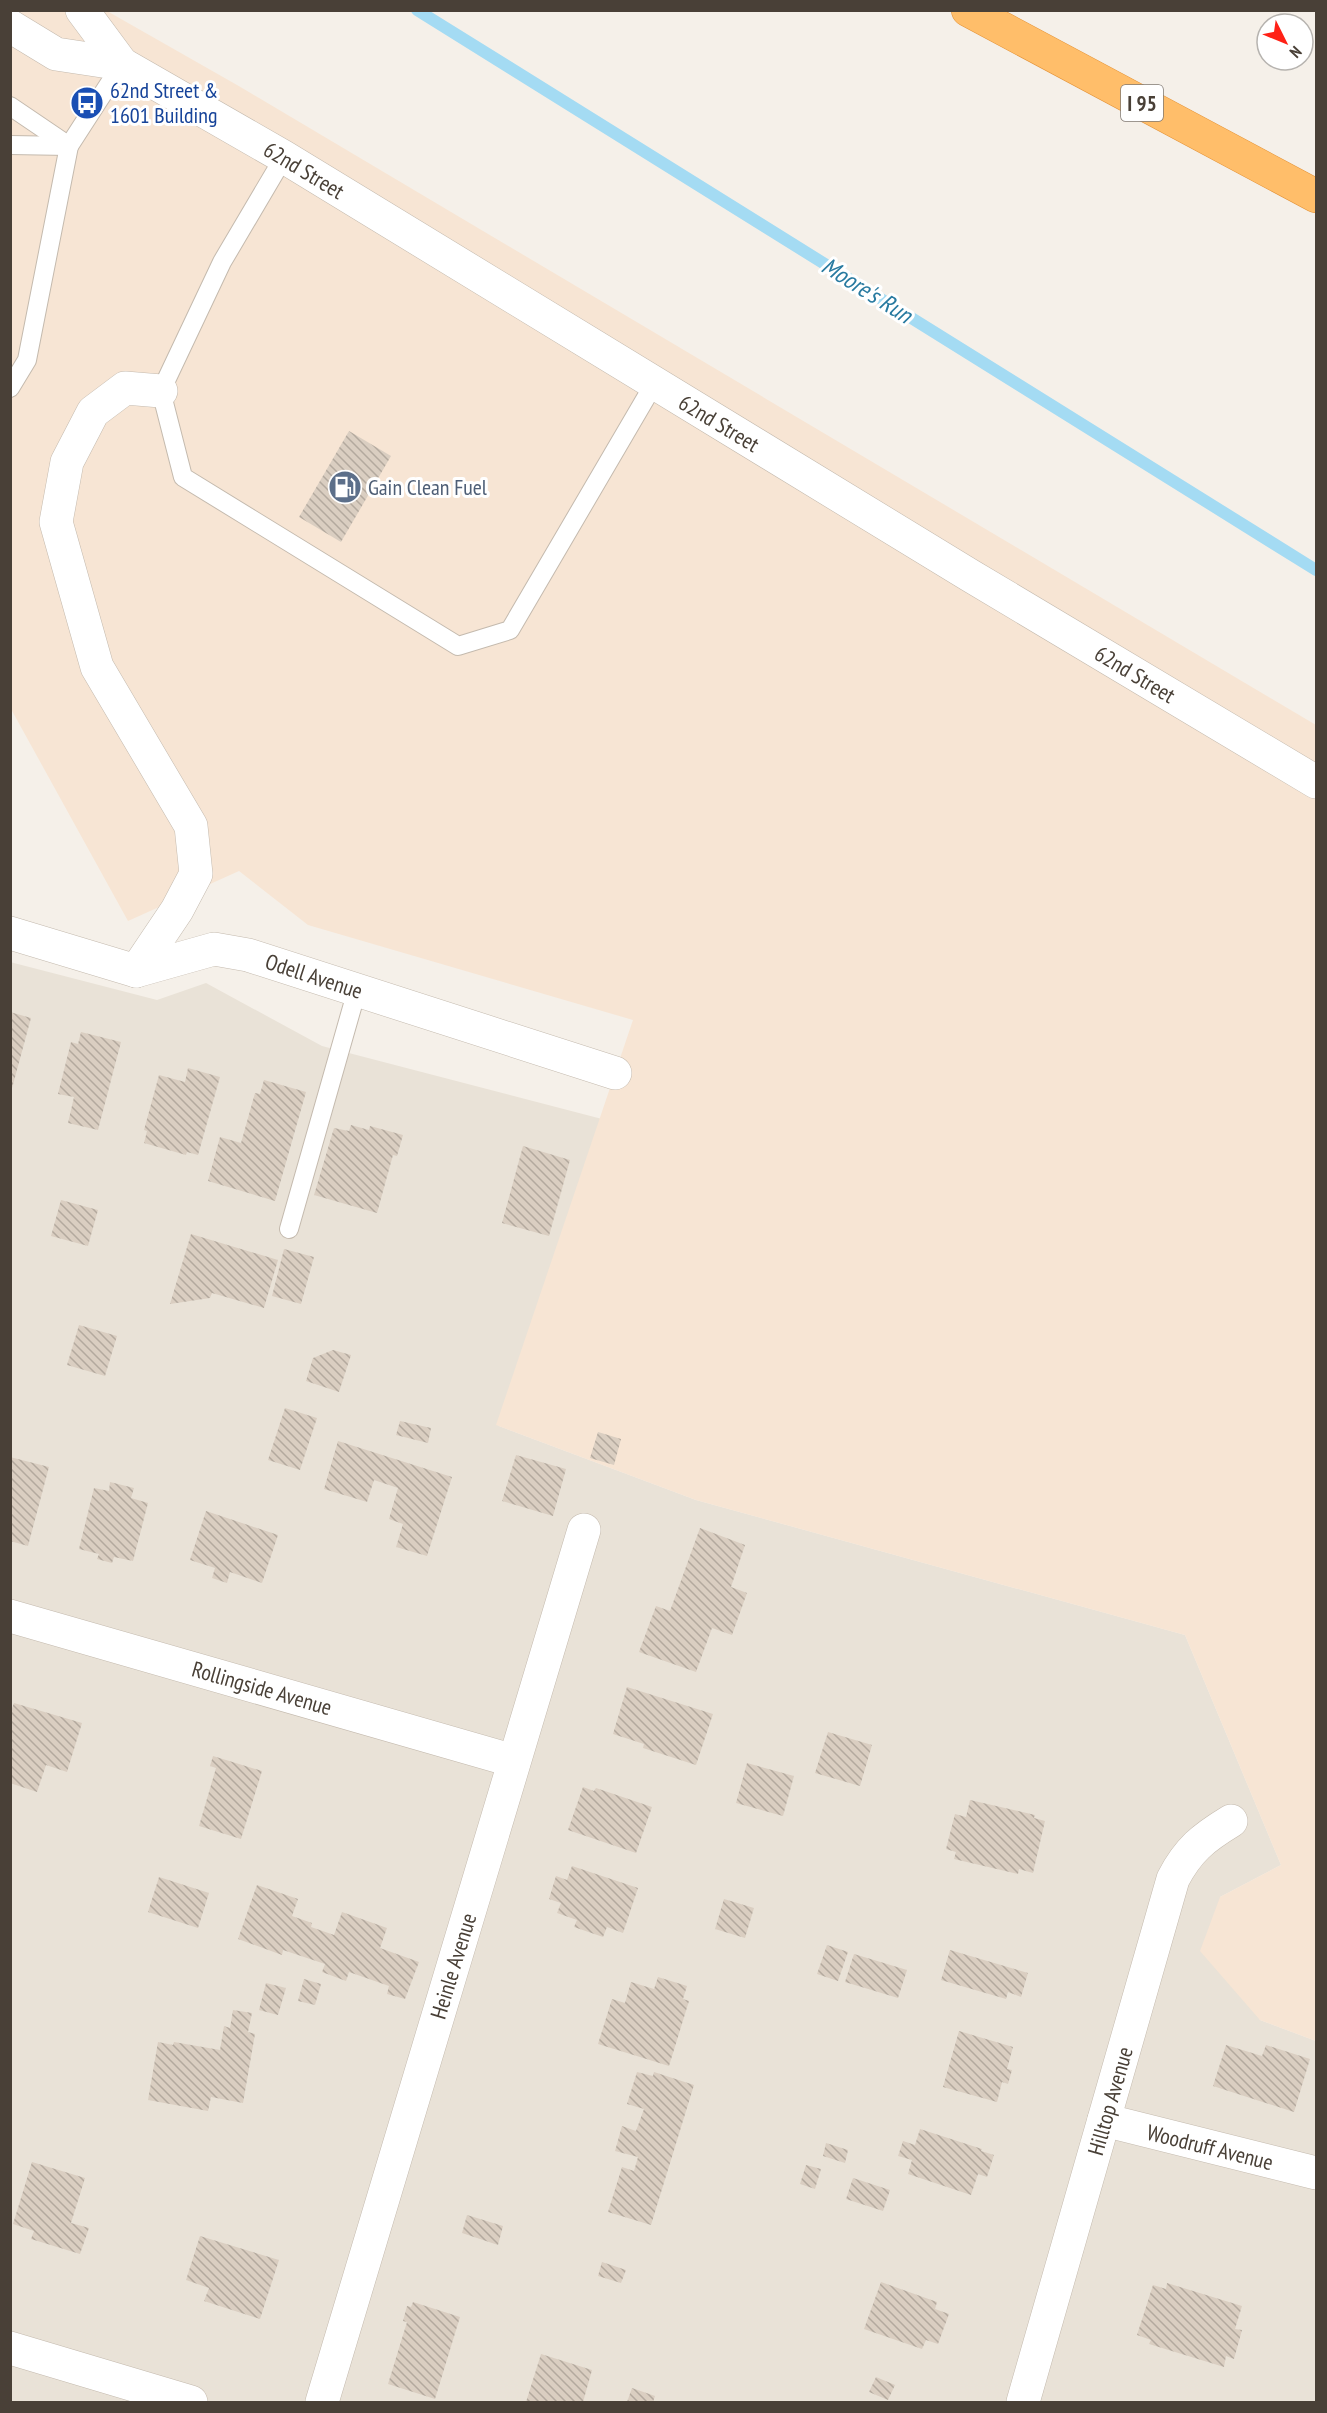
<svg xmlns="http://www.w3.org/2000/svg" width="1327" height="2413" font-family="'PT Sans Narrow',sans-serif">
	<defs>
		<pattern id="building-back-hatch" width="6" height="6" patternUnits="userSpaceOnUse" patternTransform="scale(1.5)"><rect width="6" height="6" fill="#dacec1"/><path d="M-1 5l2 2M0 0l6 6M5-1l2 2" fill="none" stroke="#b3a99e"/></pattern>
	</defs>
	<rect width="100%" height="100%" fill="#f5f0e9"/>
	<!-- residential -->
	<path fill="#e9e2d7" d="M10 962 157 1000 206 983 322 1046 602 1119 499 1426 696 1500 1185 1635 1281 1865 1220 1897 1260 2020 1316 2041V2402H11Z"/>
	<!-- commercial -->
	<path fill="#f7e5d4" d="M10 11H107L237 85 1316 725V2041L1260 2020 1200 1951 1220 1897 1281 1865 1185 1635 696 1500 496 1425 633 1020 308 925 239 871 128 921 11 709Z"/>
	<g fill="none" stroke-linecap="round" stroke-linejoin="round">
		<!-- stream -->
		<path stroke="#a4dbf3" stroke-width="12" d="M417 10 1316 570"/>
	</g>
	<!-- building -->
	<g fill="url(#building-back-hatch)">
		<path d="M349 431 391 456 341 542 299 517Z"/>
		<path d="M10 1012 31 1018 11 1092H10Z"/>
		<path d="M81 1032 121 1042 98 1130 68 1123 74 1097 58 1094 71 1042 78 1044Z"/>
		<path d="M188 1068 220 1077 198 1155 187 1152 186 1155 144 1143 147 1131 144 1130 159 1075 185 1082Z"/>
		<path d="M264 1080 306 1092 275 1201 208 1181 220 1137 241 1143 255 1093 260 1094Z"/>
		<path d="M351 1125 369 1130 370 1126 403 1135 397 1156 393 1155 377 1213 314 1195 334 1128 349 1131Z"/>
		<path d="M523 1146 570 1160 549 1236 502 1223Z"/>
		<path d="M61 1200 98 1210 88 1246 51 1236Z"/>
		<path d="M191 1234 278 1260 264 1308 212 1293 210 1298 170 1304Z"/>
		<path d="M284 1249 314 1257 301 1304 272 1296Z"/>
		<path d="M79 1325 117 1336 105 1376 67 1365Z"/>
		<path d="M333 1350 351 1355 339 1392 306 1381 313 1358Z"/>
		<path d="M285 1408 317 1418 300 1470 268 1460Z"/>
		<path d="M400 1421 431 1428 428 1443 396 1435Z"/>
		<path d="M598 1432 621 1439 614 1465 590 1458Z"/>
		<path d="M338 1441 452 1477 427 1556 396 1547 403 1524 389 1519 398 1488 374 1480 367 1502 324 1489Z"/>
		<path d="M516 1455 566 1469 553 1516 502 1501Z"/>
		<path d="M10 1457 49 1467 28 1546 10 1541Z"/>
		<path d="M110 1482 134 1488 131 1498 148 1503 133 1561 114 1557 112 1563 97 1559 99 1554 79 1549 94 1488 109 1491Z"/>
		<path d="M206 1511 278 1535 262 1583 230 1572 227 1583 212 1578 215 1568 190 1560Z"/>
		<path d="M700 1528 745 1545 731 1587 747 1593 732 1635 712 1628 696 1672 639 1652 656 1606 670 1611Z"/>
		<path d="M627 1687 713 1714 696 1765 643 1748 644 1744 613 1734Z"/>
		<path d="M14 1703 82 1723 67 1772 46 1765 37 1792 10 1783V1714Z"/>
		<path d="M828 1732 872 1745 860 1786 815 1773Z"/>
		<path d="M213 1756 262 1771 241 1839 199 1826 216 1768 210 1766Z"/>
		<path d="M747 1763 794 1776 783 1816 736 1803Z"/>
		<path d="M583 1787 594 1791 596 1788 652 1807 636 1853 568 1830Z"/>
		<path d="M970 1800 1035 1815 1034 1818 1045 1821 1033 1873 1019 1869 1018 1874 954 1859 956 1852 946 1849 955 1814 966 1817Z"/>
		<path d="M572 1866 638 1888 623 1933 607 1927 603 1937 574 1927 577 1920 557 1913 561 1903 549 1899 556 1876 567 1880Z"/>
		<path d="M159 1877 209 1893 198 1928 148 1912Z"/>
		<path d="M257 1885 298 1899 292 1916 312 1923 311 1927 334 1935 342 1912 387 1928 380 1948 419 1962 405 1999 387 1994 389 1986 349 1972 346 1981 322 1972 325 1964 283 1950 282 1955 238 1939Z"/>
		<path d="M724 1899 754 1908 745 1938 715 1929Z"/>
		<path d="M827 1945 848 1952 838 1981 817 1974Z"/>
		<path d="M950 1950 1028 1973 1021 1997 1008 1992 1006 1999 941 1980Z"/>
		<path d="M854 1954 907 1970 898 1998 845 1982Z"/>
		<path d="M658 1977 687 1986 683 1999 689 2001 669 2066 598 2044 612 1999 625 2003 631 1982 654 1989Z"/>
		<path d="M304 1979 321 1984 315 2005 298 2001Z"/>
		<path d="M266 1983 286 1988 278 2015 259 2010Z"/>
		<path d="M233 2010 252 2013 248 2032 255 2034 243 2103 211 2097 208 2111 148 2100 158 2042 173 2045 174 2042 220 2050 224 2026 230 2028Z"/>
		<path d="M959 2031 1013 2047 1007 2069 1012 2070 1008 2084 1002 2082 997 2102 943 2087Z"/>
		<path d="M1226 2045 1262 2056 1266 2045 1310 2059 1294 2112 1213 2086Z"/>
		<path d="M637 2072 653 2076 654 2072 694 2085 651 2225 608 2212 622 2167 634 2171 638 2157 615 2151 622 2126 636 2131 644 2109 627 2104Z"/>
		<path d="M920 2129 982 2149 981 2151 994 2155 987 2177 978 2174 971 2195 908 2174 912 2160 898 2156 903 2141 915 2145Z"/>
		<path d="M826 2143 848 2150 845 2163 823 2156Z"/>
		<path d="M32 2162 85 2178 71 2223 89 2228 80 2254 31 2239 34 2231 13 2224Z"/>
		<path d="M806 2165 821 2169 815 2189 800 2184Z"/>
		<path d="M853 2178 890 2190 883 2211 846 2199Z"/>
		<path d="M467 2215 503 2226 498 2245 462 2233Z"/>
		<path d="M200 2236 279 2260 260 2319 204 2301 209 2288 186 2280Z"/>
		<path d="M602 2262 626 2270 621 2283 598 2276Z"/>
		<path d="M881 2282 937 2302 935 2309 949 2314 938 2344 926 2340 922 2349 864 2329Z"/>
		<path d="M1167 2283 1242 2306 1235 2329 1242 2330 1234 2359 1226 2356 1224 2367 1149 2344 1151 2340 1137 2335 1153 2285 1166 2289Z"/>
		<path d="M413 2302 460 2317 435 2399 388 2384 407 2322 403 2321 407 2306 411 2307Z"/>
		<path d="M541 2354 592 2370 583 2402H526Z"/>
		<path d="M876 2377 895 2385 888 2400 869 2392Z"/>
		<path d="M632 2388 655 2396 653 2402H627Z"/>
	</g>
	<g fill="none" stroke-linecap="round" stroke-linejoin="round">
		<defs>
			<g id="lane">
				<path d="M10 106 69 146"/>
				<path d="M10 145 69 146"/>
				<path d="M284 157 222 262 161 391 183 477 458 646 510 630 654 384"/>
				<path d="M10 388 27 360 69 146 122 64"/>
				<path d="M289 1229 357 990"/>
			</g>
			<g id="street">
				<path d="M82 10 122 64"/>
				<path d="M10 26 56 54 122 64 284 157 971 576 1316 782"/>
				<path d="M10 933 136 971 214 949 248 955 615 1073"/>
				<path d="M136 971 177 910 196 874 191 826 97 667 56 522 67 462 93 412 125 388 161 391"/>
				<path d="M10 1616 514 1761"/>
				<path d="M1104 2120 1316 2173"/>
				<path d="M10 2348 191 2402"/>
				<path d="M322 2402 584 1530"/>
				<path d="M1023 2402 1173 1879C1188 1850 1203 1838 1231 1821"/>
			</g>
			<path id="highway" d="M968 10 1316 196"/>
		</defs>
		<!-- lane casing -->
		<use href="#lane" stroke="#c4baae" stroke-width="20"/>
		<!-- street casing -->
		<use href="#street" stroke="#c4baae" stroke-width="34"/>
		<!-- highway casing -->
		<use href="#highway" stroke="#e29136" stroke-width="34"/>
		<!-- lane -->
		<use href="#lane" stroke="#fff" stroke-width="18"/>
		<!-- street -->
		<use href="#street" stroke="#fff" stroke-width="33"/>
		<!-- highway -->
		<use href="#highway" stroke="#ffbe6a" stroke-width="33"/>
	</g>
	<!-- icons -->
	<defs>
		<symbol id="bus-disc" viewBox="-11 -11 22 22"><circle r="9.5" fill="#1a4fb4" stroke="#fff"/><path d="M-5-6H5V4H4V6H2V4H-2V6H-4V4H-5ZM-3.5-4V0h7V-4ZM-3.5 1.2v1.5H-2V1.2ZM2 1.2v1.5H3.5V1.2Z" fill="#fff"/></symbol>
		<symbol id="fuel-disc" viewBox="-11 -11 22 22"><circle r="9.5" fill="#5c6f8a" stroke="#fff"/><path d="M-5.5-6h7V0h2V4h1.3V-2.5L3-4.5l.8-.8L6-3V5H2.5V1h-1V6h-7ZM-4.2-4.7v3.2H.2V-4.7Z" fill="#fff"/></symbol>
	</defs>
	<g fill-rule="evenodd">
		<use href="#bus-disc" x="68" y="84" width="38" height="38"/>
		<use href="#fuel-disc" x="326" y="468" width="38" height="38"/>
	</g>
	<g text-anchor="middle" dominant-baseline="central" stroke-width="6" stroke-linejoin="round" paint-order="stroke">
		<!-- shield labels -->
		<rect fill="#fff" stroke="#807973" stroke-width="1.5" x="1121" y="85" width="42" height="36" rx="4.5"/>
		<g font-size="21" font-weight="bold" fill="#494037">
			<text x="1142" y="103">I 95</text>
		</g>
		<!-- transit labels -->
		<g font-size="22" fill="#164399" stroke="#fff" text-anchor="start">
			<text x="110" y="90">62nd Street &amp;<tspan x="110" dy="25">1601 Building</tspan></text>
		</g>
		<!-- street labels -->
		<g font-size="22" fill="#494037" stroke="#fff">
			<text transform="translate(304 170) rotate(31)">62nd Street</text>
			<text transform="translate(719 423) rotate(31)">62nd Street</text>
			<text transform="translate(1135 674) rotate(31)">62nd Street</text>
			<text transform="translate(314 976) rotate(18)">Odell Avenue</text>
			<text transform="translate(262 1688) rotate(16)">Rollingside Avenue</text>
			<text transform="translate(453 1966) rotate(-73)">Heinle Avenue</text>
			<text transform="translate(1110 2101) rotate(-74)">Hilltop Avenue</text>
			<text transform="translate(1210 2147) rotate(14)">Woodruff Avenue</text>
		</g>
		<!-- service labels -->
		<g font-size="22" fill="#4e5e75" stroke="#fff" text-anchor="start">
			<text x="368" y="487">Gain Clean Fuel</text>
		</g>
		<!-- water labels -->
		<g font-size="24" font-style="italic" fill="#287aa0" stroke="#fff">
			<text transform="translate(867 290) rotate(32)">Moore's Run</text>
		</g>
	</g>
	<!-- border -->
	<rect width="1327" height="2413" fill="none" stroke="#494037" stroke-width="24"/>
	<!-- north arrow -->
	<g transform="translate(1285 42) rotate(133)"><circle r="28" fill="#ffffff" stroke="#b6b3af" stroke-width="1.5"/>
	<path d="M0-4.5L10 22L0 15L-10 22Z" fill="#ff2116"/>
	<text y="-9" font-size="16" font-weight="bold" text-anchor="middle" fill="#494037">N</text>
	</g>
</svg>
